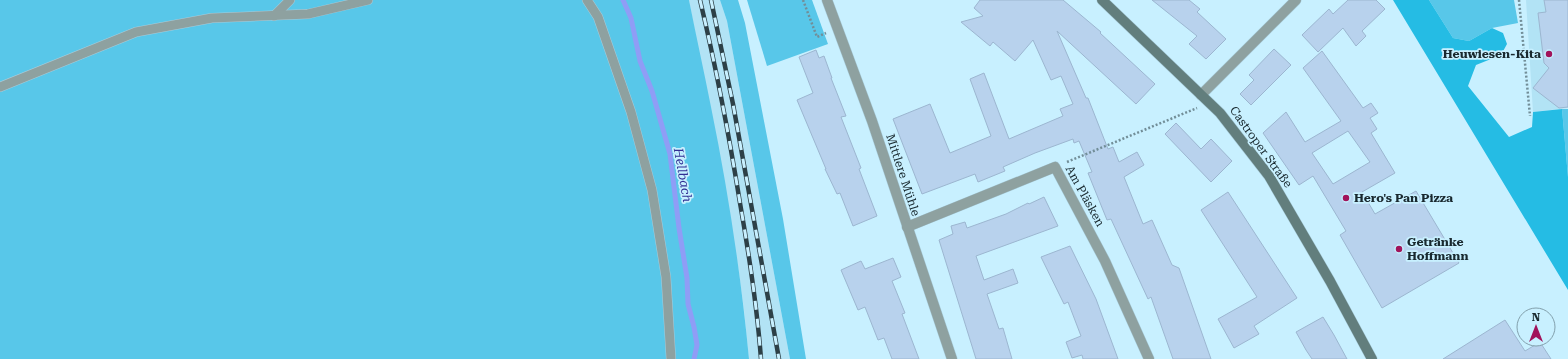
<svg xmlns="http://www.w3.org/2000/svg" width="1568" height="359" font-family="'Roboto Serif',serif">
	<rect width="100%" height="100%" fill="#c8f0ff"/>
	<!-- built -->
	<g fill="#b2e3f5">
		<path d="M689 0H720L727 21 790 359H749L744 310 738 266Z"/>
		<path d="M1526 0H1568V108L1533 112Z"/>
	</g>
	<!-- green -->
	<g fill="#58c7e9">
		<path d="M0 0H689C696 36 704 71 711 107 728 190 741 275 749 359H0Z"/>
		<path d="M720 0H738L745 23 783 219 806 359H790L727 21Z"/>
		<path d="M747 0H812L828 44 767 66Z"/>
		<path d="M1429 0H1514L1518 23 1492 28 1469 41 1453 38Z"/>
		<path d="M1562 109H1568V177Z"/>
	</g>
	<!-- forest -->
	<path fill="#25bce4" d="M1393 0H1429L1453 38 1469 41 1492 28 1503 33 1507 44 1501 55 1476 65 1468 86 1509 137 1532 127 1533 112 1562 109 1568 177V290Z"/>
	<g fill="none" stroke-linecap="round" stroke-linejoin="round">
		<!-- stream -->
		<path stroke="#8f9df6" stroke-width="5" d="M623 0 631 18 640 61 652 91 670 154 679 228 687 278 688 304 694 327 697 345 694 359"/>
	</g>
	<!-- building -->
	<g fill="#b8d2ed" stroke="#9cb6d0" fill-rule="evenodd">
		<path d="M980 0H1063L1101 32 1100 33 1155 84 1136 104 1057 31 1086 98H1088L1108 149 1113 147 1119 162 1137 152 1144 165 1124 177 1143 224 1152 220 1172 265 1179 268 1211 359H1173L1151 297 1148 299 1111 219 1107 220 1088 173 1092 172 1079 141 1074 143 1073 139 1035 153 1003 167 1005 171 978 182 975 174 922 194 893 119 930 104 950 153 991 136 970 79 984 73 1009 139 1063 116 1060 109 1073 104 1061 76 1051 80 1033 40 1015 61 993 42 990 46 961 22 983 16 974 8Z"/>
		<path d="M1152 0H1189L1200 9 1197 12 1226 39 1206 59 1189 44 1197 36Z"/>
		<path d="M1348 0H1376L1385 9 1362 31 1366 36 1356 46 1343 28 1318 52 1302 35 1329 9 1333 14Z"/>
		<path d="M1544 0H1568V107L1559 108 1533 88 1549 68 1544 63 1538 13 1546 12Z"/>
		<path d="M1274 49 1291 65 1251 105 1240 94 1254 80 1249 75Z"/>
		<path d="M816 50 819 58 824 56 832 78H831L846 116 841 117 861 168 859 169 877 216 853 226 840 193 837 194 825 169H826L797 100 813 93 799 57Z"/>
		<path d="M1322 51 1363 108 1371 103 1378 113 1370 118 1377 129 1371 133 1395 173 1362 192 1375 214 1416 191 1459 263 1382 308 1340 235 1346 231 1313 176 1299 185 1263 133 1286 112 1305 142 1341 121 1303 68ZM1348 131 1370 162 1333 184 1312 153Z"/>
		<path d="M1176 123 1201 149 1211 139 1232 161 1211 182 1165 134Z"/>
		<path d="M1228 192 1297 298 1254 326 1259 334 1234 348 1218 319 1257 297 1201 210Z"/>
		<path d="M1044 197 1058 226 976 256 984 280 1013 269 1018 283 987 294 999 329 1003 328 1012 359H976L939 240 953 234 951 226 965 222 967 228 1006 214 1028 203 1029 204Z"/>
		<path d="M1070 246 1096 299 1118 359H1083L1082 355 1072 358 1066 342 1081 336 1068 302 1064 304 1041 257Z"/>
		<path d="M893 258 901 277 892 281 905 313 902 314 919 359H892L884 338 878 340 865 307 858 310 841 270 861 261 865 269Z"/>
		<path d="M1323 317 1334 335 1347 359H1312L1306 350 1296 332Z"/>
		<path d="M1505 320 1525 351 1540 342 1551 359H1443Z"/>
	</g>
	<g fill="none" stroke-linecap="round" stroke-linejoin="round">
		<defs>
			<g id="lane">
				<path d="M587 0 598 17 631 112 652 190 666 277 671 359"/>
				<path d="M274 16 290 0"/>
				<path d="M0 87 136 32 212 18 308 14 368 0"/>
			</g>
			<g id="street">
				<path d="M827 0 872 121 952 359"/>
				<path d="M1201 95 1296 0"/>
				<path d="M907 227 1055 167 1105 261 1149 359"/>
			</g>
			<path id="secondary" d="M1102 0 1220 113 1269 176 1330 281 1372 359"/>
		</defs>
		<!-- lane casing -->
		<use href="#lane" stroke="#a8ccda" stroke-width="10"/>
		<!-- street casing -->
		<use href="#street" stroke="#a8ccda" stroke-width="11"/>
		<!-- secondary casing -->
		<use href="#secondary" stroke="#a8ccda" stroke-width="11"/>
		<!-- path -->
		<g stroke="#728e98" stroke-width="2.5" stroke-dasharray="2 2" stroke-linecap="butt">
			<path d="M803 0 817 37 826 33"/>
			<path d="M1519 0 1530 116"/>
			<path d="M1067 162 1197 108"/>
		</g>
		<!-- lane -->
		<use href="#lane" stroke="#8ea1a0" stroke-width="9"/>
		<!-- street -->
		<use href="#street" stroke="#8ea1a0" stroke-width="10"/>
		<!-- secondary -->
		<use href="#secondary" stroke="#627e7d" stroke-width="10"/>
		<defs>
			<g id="rail">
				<path d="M700 0C716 67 729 135 740 203 749 254 757 306 761 359"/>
				<path d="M711 0 733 104 779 359"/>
			</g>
		</defs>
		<!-- rail casing -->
		<use href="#rail" stroke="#2d4047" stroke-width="4.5"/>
		<!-- rail -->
		<use href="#rail" stroke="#c8f0ff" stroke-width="3" stroke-dasharray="9" stroke-linecap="butt"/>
	</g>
	<!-- markers -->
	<g fill="#a1135b" stroke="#c8f0ff" stroke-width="1.5">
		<circle cx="1549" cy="54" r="4"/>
		<circle cx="1346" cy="198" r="4"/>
		<circle cx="1399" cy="249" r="4"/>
	</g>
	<g text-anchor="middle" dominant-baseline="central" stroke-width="3.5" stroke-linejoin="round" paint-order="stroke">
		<!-- poi labels -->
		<g font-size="12" font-weight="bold" fill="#19292f" stroke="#c8f0ff" text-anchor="start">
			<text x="1541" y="54" text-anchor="end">Heuwiesen-Kita</text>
			<text x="1354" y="198">Hero's Pan Pizza</text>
			<text x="1407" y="242">Getränke<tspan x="1407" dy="14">Hoffmann</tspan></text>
		</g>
		<!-- street labels -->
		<g font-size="12" fill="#19292f" stroke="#c8f0ff">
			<text transform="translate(1261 147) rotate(54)">Castroper Straße</text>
			<text transform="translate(903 175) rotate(72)">Mittlere Mühle</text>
			<text transform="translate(1085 196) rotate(61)">Am Pläsken</text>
		</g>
		<!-- water labels -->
		<g font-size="13" font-style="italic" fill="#302f93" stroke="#c8f0ff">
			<text transform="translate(683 175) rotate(80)">Hellbach</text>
		</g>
	</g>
	<!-- north arrow -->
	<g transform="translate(1536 327)"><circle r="19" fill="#c8f0ff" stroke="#82a0ac"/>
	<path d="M0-3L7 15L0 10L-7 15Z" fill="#a1135b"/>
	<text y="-6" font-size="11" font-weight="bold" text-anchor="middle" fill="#19292f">N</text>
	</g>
</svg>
